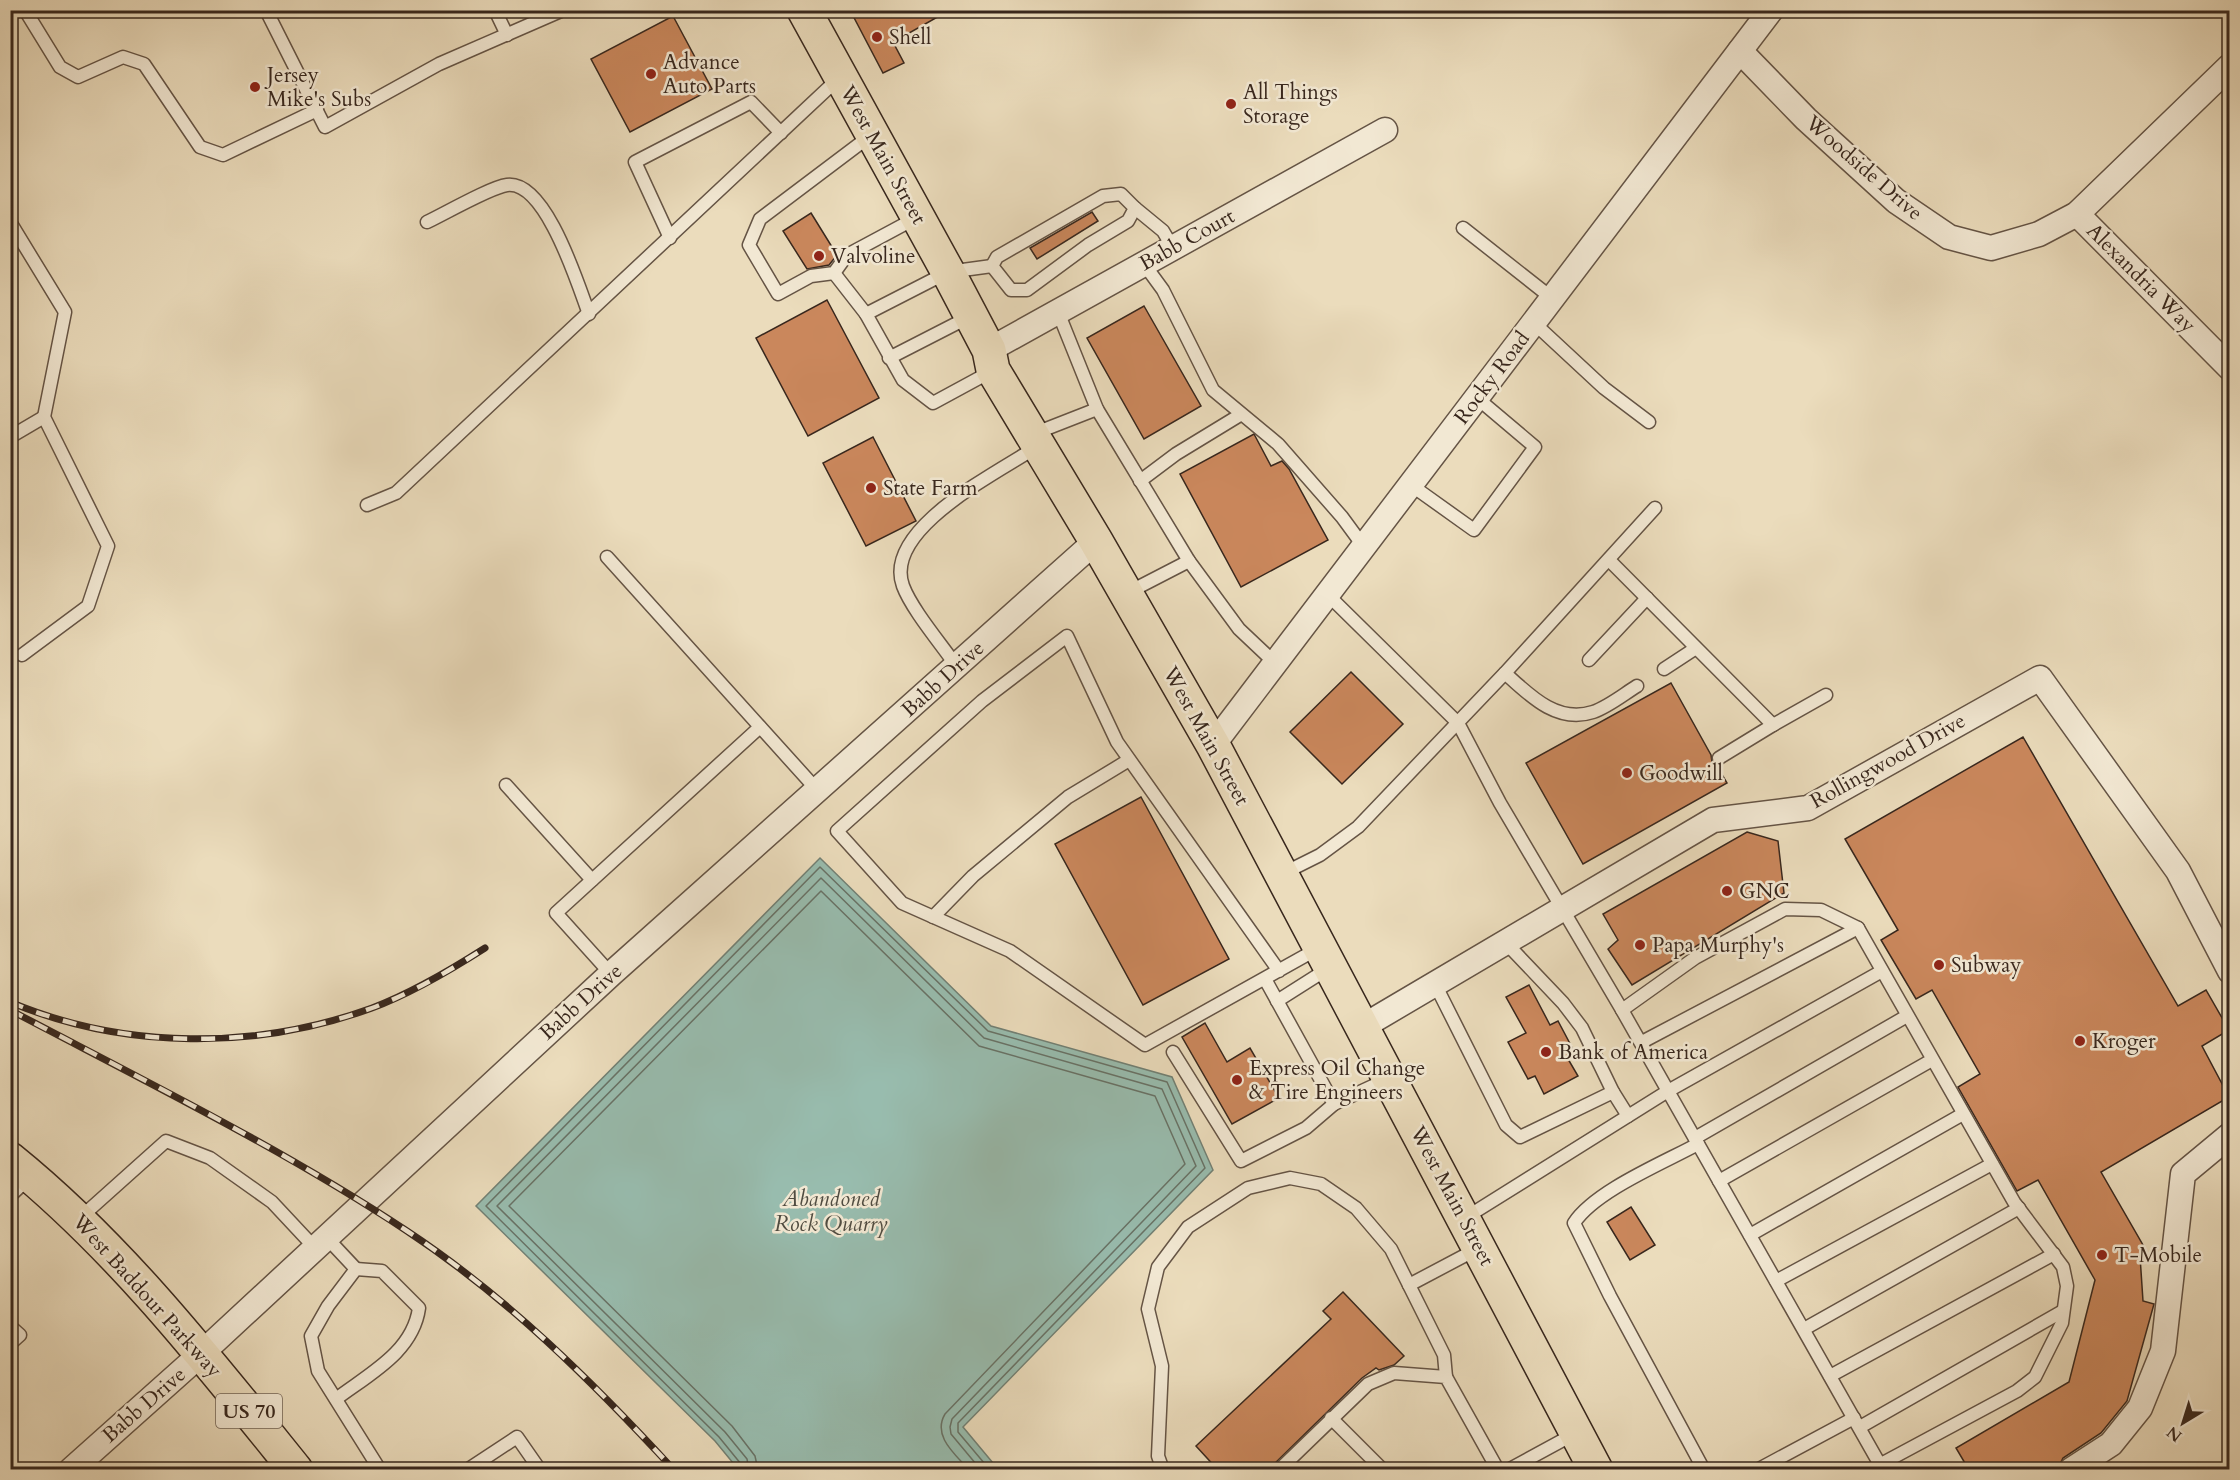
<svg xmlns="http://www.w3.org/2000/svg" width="2240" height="1480" font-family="Cardo,serif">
	<rect width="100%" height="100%" fill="#ebdcbc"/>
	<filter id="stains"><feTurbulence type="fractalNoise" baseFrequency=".00333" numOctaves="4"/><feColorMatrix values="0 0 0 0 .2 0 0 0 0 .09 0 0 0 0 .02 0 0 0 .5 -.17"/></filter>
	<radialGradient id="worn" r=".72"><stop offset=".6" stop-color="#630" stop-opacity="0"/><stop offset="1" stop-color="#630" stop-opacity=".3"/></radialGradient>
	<!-- water -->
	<path fill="#98bcae" stroke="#728074" stroke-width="1.5" d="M820 858 991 1026 1172 1077 1213 1170 963 1427 998 1469H738L715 1441 476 1206Z"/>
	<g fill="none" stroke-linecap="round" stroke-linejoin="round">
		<!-- shore -->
		<g stroke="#687266" stroke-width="1.5">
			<path d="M742 1470 741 1464 719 1437 486 1206 820 867 988 1031 1167 1082 1205 1168 958 1423V1432L990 1470"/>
			<path d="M749 1470 747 1459 725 1432 497 1206 821 878 984 1038 1162 1089 1196 1166 952 1419 950 1427 951 1434 981 1470"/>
			<path d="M758 1470 755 1456 732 1426 509 1206 821 891 979 1046 1155 1096 1185 1164 945 1414C932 1436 955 1454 969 1470"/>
		</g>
	</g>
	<!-- building -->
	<g fill="#ca875c" stroke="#38271d" stroke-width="1.5">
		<path d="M850 10H950L893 42 904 63 883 73Z"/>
		<path d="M673 16 712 89 630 132 591 59Z"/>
		<path d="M1092 212 1098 221 1037 259 1030 248Z"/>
		<path d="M811 213 837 255 829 265 807 269 783 231Z"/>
		<path d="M827 300 879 398 808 436 756 338Z"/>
		<path d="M1144 306 1201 406 1144 439 1087 338Z"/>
		<path d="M1254 434 1271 466 1282 461 1289 469 1328 540 1241 587 1180 474Z"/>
		<path d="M873 437 916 521 866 546 823 463Z"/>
		<path d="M1351 672 1403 724 1342 784 1290 732Z"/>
		<path d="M1671 683 1711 755 1712 762 1717 766 1727 783 1583 864 1526 763Z"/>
		<path d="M2023 737 2178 1006 2206 990 2229 1030 2202 1046 2229 1097 2101 1172 2147 1252 2140 1256 2143 1301 2154 1304 2127 1401 2101 1433 2063 1458 2057 1470H1969L1956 1448 2069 1382 2095 1280 2038 1180 2017 1191 1958 1087 1980 1074 1932 990 1916 999 1881 940 1898 930 1845 839Z"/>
		<path d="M1141 797 1229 959 1143 1005 1055 844Z"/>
		<path d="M1747 832 1778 841 1784 893 1632 985 1608 949 1618 940 1603 914Z"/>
		<path d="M1529 985 1550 1025 1558 1021 1576 1055 1568 1059 1578 1076 1544 1094 1535 1076 1528 1079 1508 1042 1526 1033 1506 997Z"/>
		<path d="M1205 1023 1227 1062 1250 1048 1279 1098 1232 1124 1182 1037Z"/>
		<path d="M1631 1207 1655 1245 1630 1260 1607 1222Z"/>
		<path d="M1343 1292 1404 1356 1394 1365 1379 1370 1376 1368 1362 1378 1268 1470H1218L1196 1446 1331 1319 1323 1311Z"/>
	</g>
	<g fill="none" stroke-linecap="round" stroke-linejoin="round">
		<defs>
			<g id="service">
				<path d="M25 10 60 67 78 77 123 57 144 64 200 147 223 155 317 110"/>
				<path d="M266 10 325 127 439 64 563 10"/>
				<path d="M495 10 507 35"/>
				<path d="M870 136 760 219 749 245 778 294 811 276 834 273 847 255 916 218"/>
				<path d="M1121 194 1135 208 1128 221 1088 245 1027 290H1011L992 266 997 257 1103 196Z"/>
				<path d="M1135 208 1163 231 1173 248"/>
				<path d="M10 222 65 312 44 417 108 546 88 606 22 655"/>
				<path d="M427 222C444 214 491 187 507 185 546 180 578 285 589 314"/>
				<path d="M1463 228 1553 299"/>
				<path d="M670 238 635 162 751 102 781 133"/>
				<path d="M1144 264 1163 290 1213 390 1278 444 1342 517 1364 547"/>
				<path d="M992 266 948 272 866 314 903 380 933 403 992 371"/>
				<path d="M834 273 866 314"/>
				<path d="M1058 312 1097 409 1189 561 1239 629 1275 663"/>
				<path d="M1534 323 1604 388 1649 422"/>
				<path d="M889 358 969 317"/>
				<path d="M1033 434 1097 409"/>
				<path d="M10 437 44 417"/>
				<path d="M1140 481 1176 454 1240 415"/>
				<path d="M1411 485 1474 530 1535 447 1477 398"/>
				<path d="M367 505 396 493 839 78"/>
				<path d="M607 557 818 791"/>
				<path d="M1609 560 1773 725 1826 695"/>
				<path d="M1127 593 1189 561"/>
				<path d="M1327 594 1458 723 1500 803 1622 1010"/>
				<path d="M1589 660 1647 598"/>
				<path d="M957 667C942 645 912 610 903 586 882 529 999 472 1038 446"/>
				<path d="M1664 669 1696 648"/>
				<path d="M1505 673C1529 695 1557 724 1593 712 1608 707 1624 694 1637 686"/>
				<path d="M1719 758 1773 725"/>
				<path d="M506 785 592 880"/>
				<path d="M1282 874 1320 855 1358 827 1505 673 1655 508"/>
				<path d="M933 917 973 876 1068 797 1129 760"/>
				<path d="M1507 944 1563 1003 1582 1028 1613 1092"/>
				<path d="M1279 971 1117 742 1067 636 982 701 837 831 902 903 1010 951 1145 1045 1319 948"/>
				<path d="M611 974 556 913 760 727"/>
				<path d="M1265 979 1334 1104 1388 1079"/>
				<path d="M1435 984 1506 1125 1520 1137 1613 1092 1628 1116"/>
				<path d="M1277 1001 1329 968"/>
				<path d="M1642 1042 1858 928"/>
				<path d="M1173 1052 1241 1161 1306 1128 1334 1104"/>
				<path d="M1695 1138 1907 1016"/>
				<path d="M1698 1144C1663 1163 1595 1191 1574 1223L1610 1296 1704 1470"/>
				<path d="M1719 1181 1932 1060"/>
				<path d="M10 1196 29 1178"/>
				<path d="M80 1218 166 1141 210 1158 272 1202 315 1248"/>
				<path d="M1465 1218 1668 1091 1882 971"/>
				<path d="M1750 1235 1963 1114"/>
				<path d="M326 1237 356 1269 328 1306 311 1336 318 1371 380 1470"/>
				<path d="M1776 1281 1992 1164"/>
				<path d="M1409 1285 1479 1248"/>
				<path d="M10 1326 20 1335 10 1344"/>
				<path d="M1804 1329 2019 1208"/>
				<path d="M1830 1376 2054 1254"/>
				<path d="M336 1399C369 1374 413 1352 419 1308L382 1271 356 1269"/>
				<path d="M1331 1418 1383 1470"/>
				<path d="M1860 1427 2063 1311"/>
				<path d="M1881 1464 2017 1391 2035 1377 2062 1323 2067 1286 2063 1267 2014 1202 1858 928 1821 910 1785 909 1695 958 1622 1010 1883 1470"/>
				<path d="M467 1470 517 1437 540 1470"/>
				<path d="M1163 1470 1158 1456 1162 1366 1148 1309 1158 1267 1188 1227 1248 1188 1290 1178 1321 1184 1356 1208 1391 1249 1444 1355 1446 1377"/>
				<path d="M1279 1470 1368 1384 1394 1373 1446 1377 1498 1470"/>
				<path d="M1508 1470 1576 1433"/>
				<path d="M1757 1470 1854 1418"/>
			</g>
			<g id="minor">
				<path d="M1740 51 1806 119 1896 201 1949 237 1991 248 2039 234 2077 214 2230 66"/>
				<path d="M2077 214 2230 368"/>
				<path d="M989 350 1385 130"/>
				<path d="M1213 745 1771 10"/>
				<path d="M1362 1027 1713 820 1808 808 2040 678 2178 871 2230 971"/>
				<path d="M71 1470 202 1353 611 974 1096 541"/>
				<path d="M2071 1470 2111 1444 2140 1408 2163 1351 2183 1174 2230 1135"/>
			</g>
			<g id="primary">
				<path d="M804 10 948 272 989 350 993 370 1096 541 1213 745 1596 1470"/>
				<path d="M10 1159C119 1247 208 1361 296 1470"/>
			</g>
		</defs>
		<!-- service casing -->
		<use href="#service" stroke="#655445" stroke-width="15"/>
		<!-- minor casing -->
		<use href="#minor" stroke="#655445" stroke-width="27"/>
		<!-- primary casing -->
		<use href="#primary" stroke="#38271d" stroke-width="36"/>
		<!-- service -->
		<use href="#service" stroke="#f2e8d3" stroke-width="12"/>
		<!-- minor -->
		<use href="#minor" stroke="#f2e8d3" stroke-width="24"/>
		<!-- primary -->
		<use href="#primary" stroke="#ebdcbc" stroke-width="33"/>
		<defs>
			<g id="rail">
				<path d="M10 1002C124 1050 257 1050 372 1008 412 993 449 971 485 948"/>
				<path d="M10 1010C143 1080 283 1149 407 1231 507 1297 593 1382 674 1470"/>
			</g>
		</defs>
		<!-- rail casing -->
		<use href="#rail" stroke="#38271d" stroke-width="7"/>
		<!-- rail -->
		<use href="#rail" stroke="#f2e8d3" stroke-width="4.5" stroke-dasharray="14" stroke-linecap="butt"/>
	</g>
	<!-- markers -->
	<g fill="#8f2418" stroke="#f2e8d3" stroke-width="2">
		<circle cx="877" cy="37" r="6"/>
		<circle cx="651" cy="74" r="6"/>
		<circle cx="255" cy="87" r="6"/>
		<circle cx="1231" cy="104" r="6"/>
		<circle cx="819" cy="256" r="6"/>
		<circle cx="871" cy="488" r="6"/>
		<circle cx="1627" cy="773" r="6"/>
		<circle cx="1727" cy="891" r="6"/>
		<circle cx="1640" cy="945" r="6"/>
		<circle cx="1939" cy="965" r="6"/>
		<circle cx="2080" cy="1041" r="6"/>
		<circle cx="1546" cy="1052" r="6"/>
		<circle cx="1237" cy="1080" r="6"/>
		<circle cx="2102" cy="1255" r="6"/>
	</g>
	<g text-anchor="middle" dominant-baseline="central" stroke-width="5" stroke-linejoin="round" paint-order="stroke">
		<!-- shield labels -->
		<rect fill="#f2e8d3" stroke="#706154" stroke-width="1.5" x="216" y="1394" width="66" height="34" rx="4.5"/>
		<g font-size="20" font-weight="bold" fill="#38271d">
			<text x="249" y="1411">US 70</text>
		</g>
		<!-- poi labels -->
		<g font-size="21" fill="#38271d" stroke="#f2e8d3" text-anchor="start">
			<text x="889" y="37">Shell</text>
			<text x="663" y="62">Advance<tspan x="663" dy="24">Auto Parts</tspan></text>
			<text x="267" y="75">Jersey<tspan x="267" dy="24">Mike's Subs</tspan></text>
			<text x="1243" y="92">All Things<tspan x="1243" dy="24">Storage</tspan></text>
			<text x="831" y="256">Valvoline</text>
			<text x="883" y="488">State Farm</text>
			<text x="1639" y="773">Goodwill</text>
			<text x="1739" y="891">GNC</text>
			<text x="1652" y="945">Papa Murphy's</text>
			<text x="1951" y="965">Subway</text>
			<text x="2092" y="1041">Kroger</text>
			<text x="1558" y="1052">Bank of America</text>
			<text x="1249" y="1068">Express Oil Change<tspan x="1249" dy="24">&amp; Tire Engineers</tspan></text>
			<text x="2114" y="1255">T-Mobile</text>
		</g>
		<!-- street labels -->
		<g font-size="21" fill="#38271d" stroke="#f2e8d3">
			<text transform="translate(883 155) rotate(61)">West Main Street</text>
			<text transform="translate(1864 168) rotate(41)">Woodside Drive</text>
			<text transform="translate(1187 240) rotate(-29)">Babb Court</text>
			<text transform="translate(2141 278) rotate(45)">Alexandria Way</text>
			<text transform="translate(1492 378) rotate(-53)">Rocky Road</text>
			<text transform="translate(943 679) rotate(-42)">Babb Drive</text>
			<text transform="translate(1206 736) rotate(61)">West Main Street</text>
			<text transform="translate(1888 761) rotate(-29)">Rollingwood Drive</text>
			<text transform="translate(581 1002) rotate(-42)">Babb Drive</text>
			<text transform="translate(1452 1196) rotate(62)">West Main Street</text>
			<text transform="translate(147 1296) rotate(48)">West Baddour Parkway</text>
			<text transform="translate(144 1405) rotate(-41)">Babb Drive</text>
		</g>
		<!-- water labels -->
		<g font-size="22" font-style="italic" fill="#504c41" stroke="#f2e8d3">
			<text x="831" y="1199">Abandoned<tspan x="831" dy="25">Rock Quarry</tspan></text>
		</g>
	</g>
	<!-- margin -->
	<rect width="2240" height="1480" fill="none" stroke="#ebdcbc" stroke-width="36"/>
	<rect x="12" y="12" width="2216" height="1456" fill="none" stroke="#38271d" stroke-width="3"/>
	<rect x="18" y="18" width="2204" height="1444" fill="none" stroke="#38271d" stroke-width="1.5"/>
	<!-- north arrow -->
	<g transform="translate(2183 1423) rotate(218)" stroke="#f2e8d3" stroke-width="4.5" paint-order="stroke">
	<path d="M0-4.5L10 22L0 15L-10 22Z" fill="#38271d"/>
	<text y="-9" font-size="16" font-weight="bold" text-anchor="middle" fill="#38271d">N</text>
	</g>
	<rect width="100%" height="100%" filter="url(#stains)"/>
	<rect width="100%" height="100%" fill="url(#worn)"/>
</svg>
